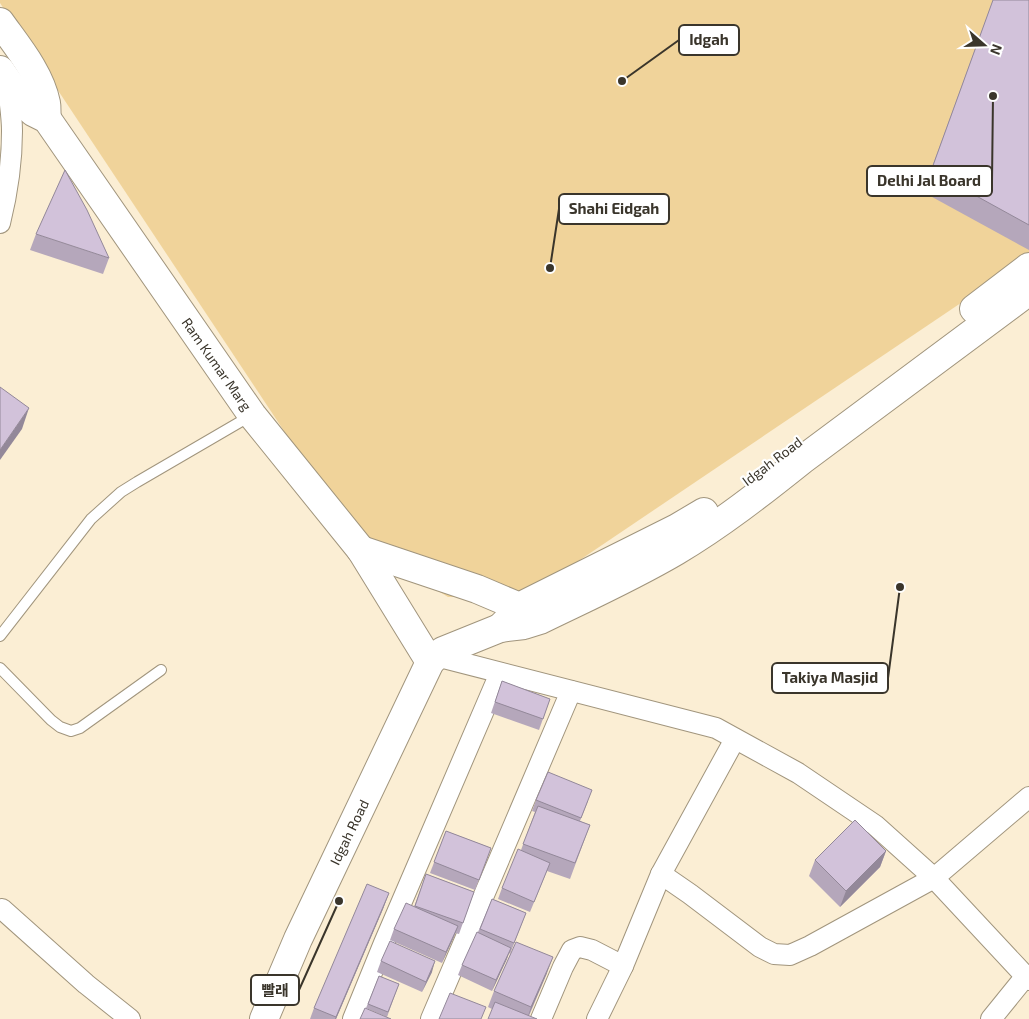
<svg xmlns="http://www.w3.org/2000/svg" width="1029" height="1019" font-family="'Exo 2','Noto Sans KR',sans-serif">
	<rect width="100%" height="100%" fill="#fbeed4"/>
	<!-- park -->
	<path fill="#f0d39a" d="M0 0H993L1029 250V257L525 597H448L357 541 0 3Z"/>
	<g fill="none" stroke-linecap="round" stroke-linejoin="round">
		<defs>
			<g id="lane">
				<path d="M0 636 91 519 121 492 137 482 252 415"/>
				<path d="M0 668 51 720 60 727 71 731 80 728 161 670"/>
			</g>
			<g id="street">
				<path d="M0 223C7 195 12 161 12 131 12 115 9 98 7 81"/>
				<path d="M436 656 716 728 798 773 875 825 934 878 1029 980"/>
				<path d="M661 874 690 894 760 947 774 954 790 955 810 946 934 878 1029 797"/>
				<path d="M2 909 86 984 130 1019"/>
				<path d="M353 1019 384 943 500 673"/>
				<path d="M431 1019 571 691"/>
				<path d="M541 1019 563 967 572 950 580 947 592 950 623 966"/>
				<path d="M597 1019 623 966 661 874 735 739"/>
				<path d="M991 1019 1025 977"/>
			</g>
			<g id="secondary">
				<path d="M0 22C17 46 40 73 46 103 47 108 46 113 47 119"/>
				<path d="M0 70 22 102 33 112 47 119 252 415 361 550 430 662"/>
				<path d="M974 309 1029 267"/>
				<path d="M361 550 477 589 522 608"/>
				<path d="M500 628 516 612 527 603 677 528 704 512"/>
				<path d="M264 1019 298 939 430 662 436 656 443 651 500 628 524 625 540 620C585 598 632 577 676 551 720 525 762 492 802 460L1029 291"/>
			</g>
		</defs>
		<!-- lane casing -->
		<use href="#lane" stroke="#a1957d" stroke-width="12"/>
		<!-- street casing -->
		<use href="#street" stroke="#a1957d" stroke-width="22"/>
		<!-- secondary casing -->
		<use href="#secondary" stroke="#a1957d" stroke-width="30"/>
		<!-- lane -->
		<use href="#lane" stroke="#fff" stroke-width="10"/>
		<!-- street -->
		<use href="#street" stroke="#fff" stroke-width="20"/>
		<!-- secondary -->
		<use href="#secondary" stroke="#fff" stroke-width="28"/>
	</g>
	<!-- wall -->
	<g fill="#b5a7bb">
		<path d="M993 0H1029V250L923 192Z"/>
		<path d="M36 234 109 258 103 274 30 250Z"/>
		<path d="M502 681 550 699 539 730 491 713Z"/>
		<path d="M536 800 588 801 580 821 590 825 570 879 547 871 530 912 498 899 502 888 521 850 535 812 532 811Z"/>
		<path d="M446 831 491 848 475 890 430 873Z"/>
		<path d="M886 851 880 867 840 907 809 876 815 860Z"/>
		<path d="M426 874 474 892 459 934 455 933 442 963 390 940 394 929 414 907Z"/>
		<path d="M389 893 383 909 336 1019H310L314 1008Z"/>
		<path d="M492 899 526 913 510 954 509 953 492 991 458 975 462 965 478 932Z"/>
		<path d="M381 961 432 972 422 992 377 972Z"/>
		<path d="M547 973 529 1016 492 1009 488 1007 494 991Z"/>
		<path d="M379 976 399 984 387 1017 366 1008Z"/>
	</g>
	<!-- shaded-wall -->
	<g fill="#938899">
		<path d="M29 408 22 429 0 460V450Z"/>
		<path d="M886 851 880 867 840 907 846 891Z"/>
		<path d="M389 893 383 909 336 1019H335Z"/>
		<path d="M458 926 454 937 442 963 446 952Z"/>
		<path d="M511 948 507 959 492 991 496 980Z"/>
		<path d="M553 957 547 973 527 1019 531 1007Z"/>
		<path d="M435 961 432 972 422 992 426 982Z"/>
	</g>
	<!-- building -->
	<g fill="#d2c2da" stroke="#938899">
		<path d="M993 0H1029V225L931 171Z"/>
		<path d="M65 170 87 210 109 258 36 234Z"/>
		<path d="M0 387 29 408 0 450Z"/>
		<path d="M502 681 550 699 543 719 495 702Z"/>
		<path d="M548 772 592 790 581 818 536 800Z"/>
		<path d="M538 806 590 825 575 863 523 844Z"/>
		<path d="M855 820 886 851 846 891 815 860Z"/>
		<path d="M446 831 491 848 479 880 434 862Z"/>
		<path d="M518 849 550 863 534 902 502 888Z"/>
		<path d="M426 874 474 892 463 923 415 906Z"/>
		<path d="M367 884 389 893 336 1017 314 1008Z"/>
		<path d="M492 899 526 913 514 943 480 929Z"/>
		<path d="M406 903 458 926 446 952 394 929Z"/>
		<path d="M477 932 511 948 496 980 462 965Z"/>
		<path d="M390 941 435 961 426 982 381 961Z"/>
		<path d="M516 942 553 957 531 1007 494 991Z"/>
		<path d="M379 976 399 984 388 1012 368 1004Z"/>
		<path d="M450 993 486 1007 481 1019H439Z"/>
		<path d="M495 1002 537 1019H488Z"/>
		<path d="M365 1008 391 1019H360Z"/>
	</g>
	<g text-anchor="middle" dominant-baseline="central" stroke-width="4.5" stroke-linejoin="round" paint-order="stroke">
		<!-- street labels -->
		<g font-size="14" fill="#3a352b" stroke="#fff">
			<text transform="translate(217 364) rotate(55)">Ram Kumar Marg</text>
			<text transform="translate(772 461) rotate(-37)">Idgah Road</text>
			<text transform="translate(349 832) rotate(-64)">Idgah Road</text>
		</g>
	</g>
	<!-- callouts -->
	<path fill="none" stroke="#3a352b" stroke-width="2" d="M622 81L679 40M993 96L992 181M550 268L559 209M900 587L888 678M339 901L299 990"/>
	<g fill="#3a352b" stroke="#fff" stroke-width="2">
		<circle cx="622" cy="81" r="5"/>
		<circle cx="993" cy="96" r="5"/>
		<circle cx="550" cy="268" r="5"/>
		<circle cx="900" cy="587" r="5"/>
		<circle cx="339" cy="901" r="5"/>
	</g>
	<g fill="#fff" stroke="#3a352b" stroke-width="2">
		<rect x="679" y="25" width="60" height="30" rx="5"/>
		<rect x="867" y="166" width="125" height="30" rx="5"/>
		<rect x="559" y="194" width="110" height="30" rx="5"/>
		<rect x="772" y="663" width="116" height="30" rx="5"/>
		<rect x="251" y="975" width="48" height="30" rx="5"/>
	</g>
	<g font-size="15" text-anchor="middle" font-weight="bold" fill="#3a352b">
		<text x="709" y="45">Idgah</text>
		<text x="929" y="186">Delhi Jal Board</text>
		<text x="614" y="214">Shahi Eidgah</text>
		<text x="830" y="683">Takiya Masjid</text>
		<text x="275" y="996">빨래</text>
	</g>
	<!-- north arrow -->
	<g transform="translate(984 45) rotate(110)" stroke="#ffffff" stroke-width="4" paint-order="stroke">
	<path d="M0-4L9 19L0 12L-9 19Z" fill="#3a352b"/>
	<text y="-8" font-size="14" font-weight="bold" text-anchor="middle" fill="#3a352b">N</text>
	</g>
</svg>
